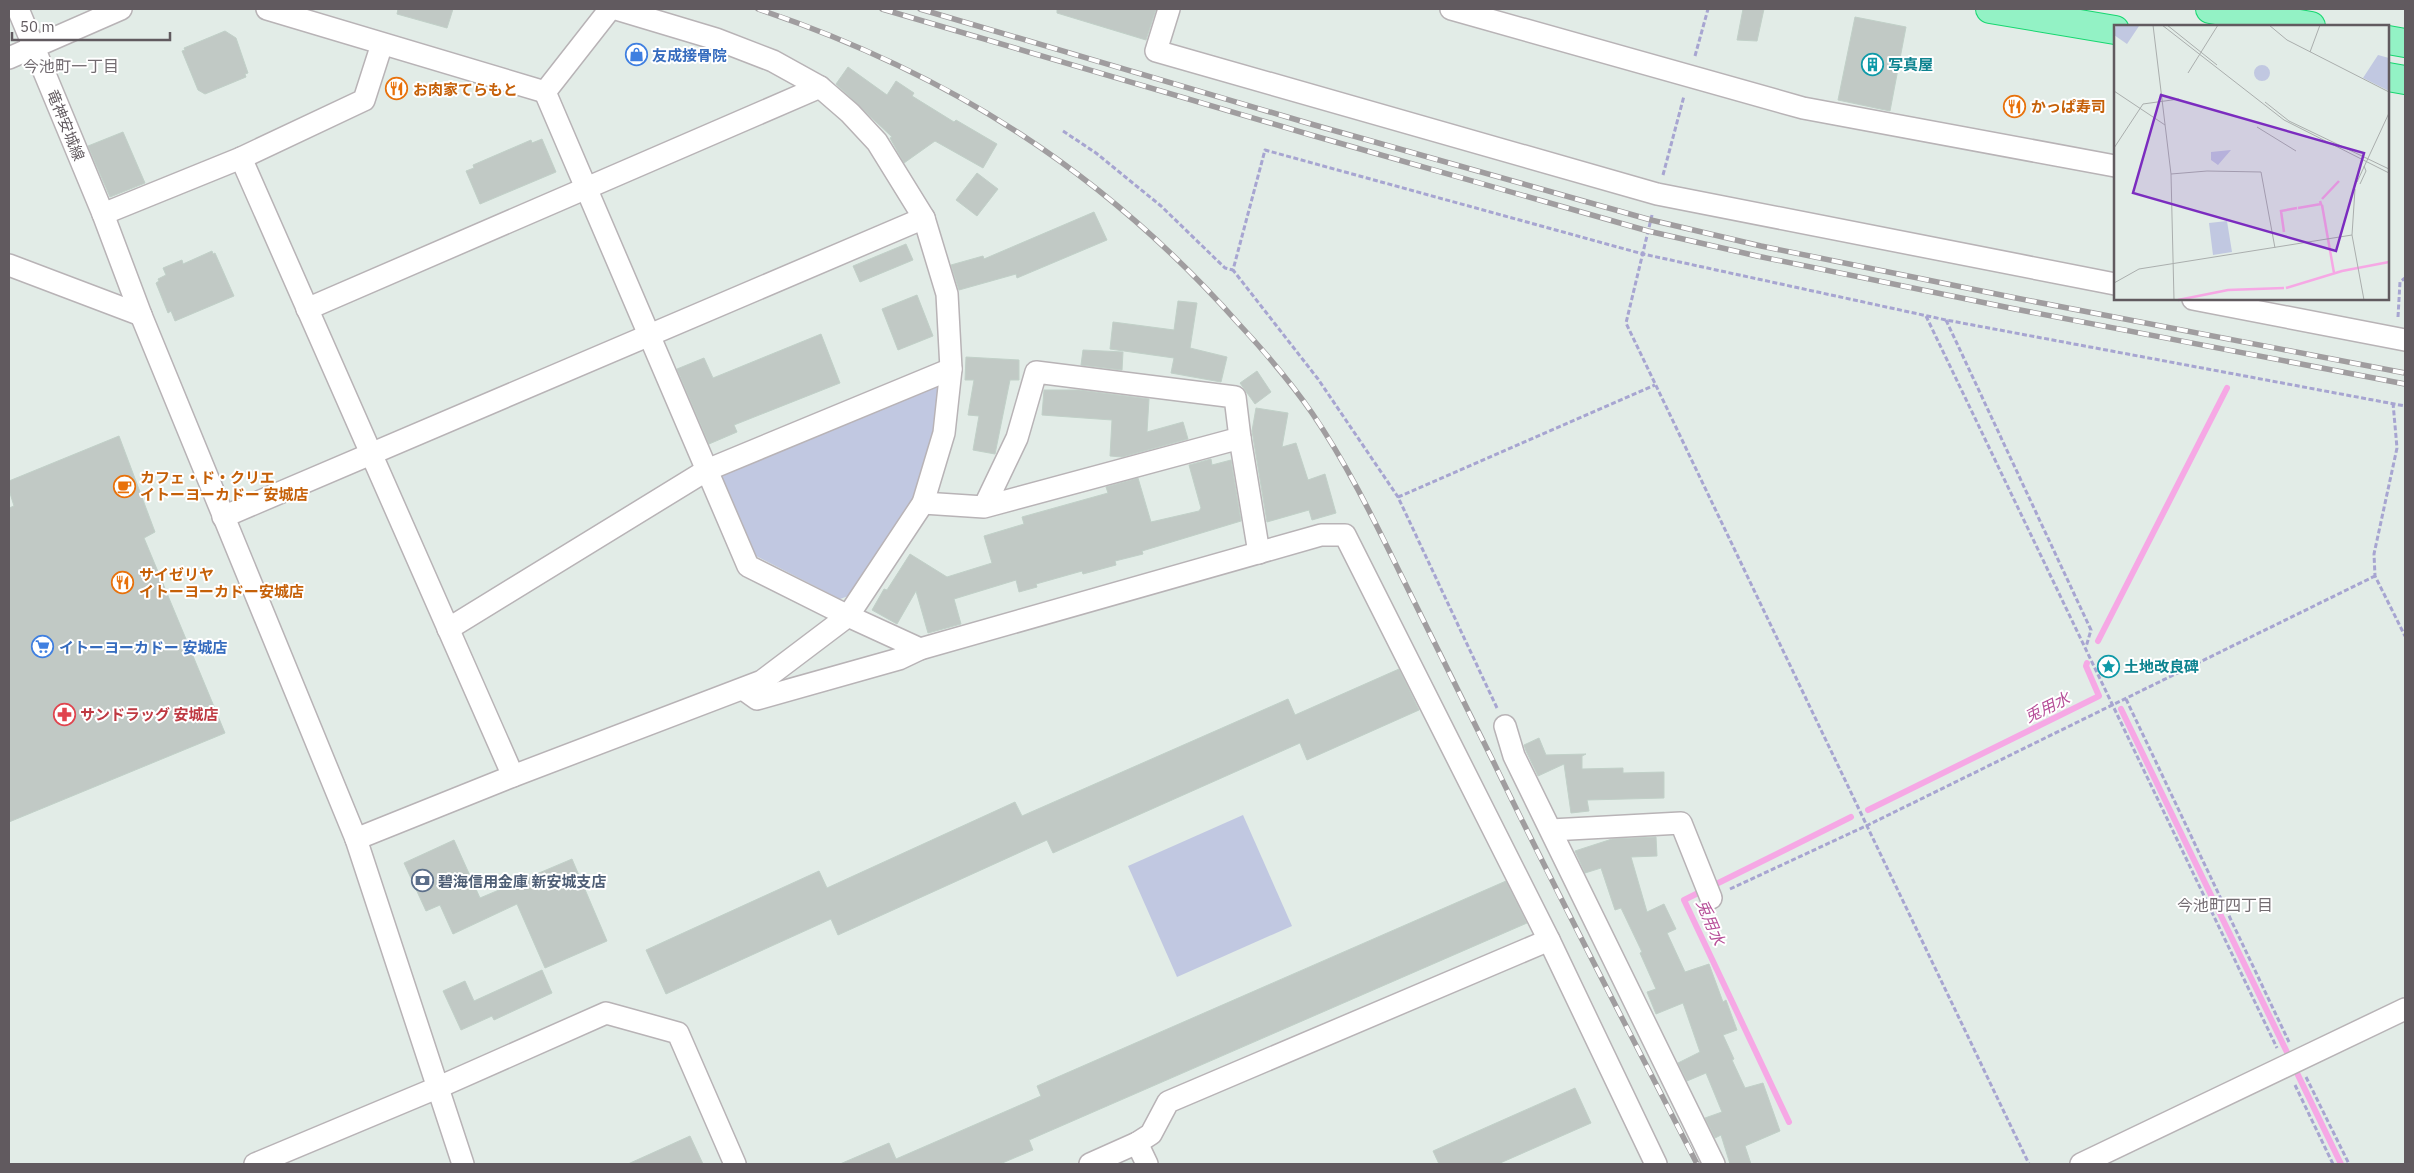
<svg xmlns="http://www.w3.org/2000/svg" width="2414" height="1173" font-family="'IBM Plex Sans','Noto Sans JP',sans-serif">
	<rect width="100%" height="100%" fill="#e2ece7"/>
	<!-- green -->
	<g fill="#c1c8e1">
		<path d="M932 382 940 390C936 419 934 449 923 477 909 516 874 560 851 595L840 599 754 555 720 478 726 467Z"/>
		<path d="M1243 815 1292 926 1177 977 1128 866Z"/>
	</g>
	<g fill="none" stroke-linecap="round" stroke-linejoin="round">
		<!-- stream -->
		<g stroke="#f6a8e5" stroke-width="6">
			<path d="M2098 641 2227 388"/>
			<path d="M2121 709 2341 1164"/>
			<path d="M1868 810 2099 696 2086 666 2087 663"/>
			<path d="M1789 1122 1684 900 1851 817"/>
		</g>
	</g>
	<!-- building -->
	<g fill="#c1c9c5" stroke="#c1d0c8">
		<path d="M398 9H453L447 28 397 14Z"/>
		<path d="M1057 9H1156L1146 40 1057 13Z"/>
		<path d="M1743 9H1764L1757 41 1737 40Z"/>
		<path d="M1855 17 1906 27 1890 111 1838 100Z"/>
		<path d="M225 31 236 38 248 73 245 74 246 77 205 94 198 90 182 51 185 50 184 48Z"/>
		<path d="M848 67 887 95 896 81 914 93 912 96 954 122 956 120 997 144 983 168 935 141 904 163 890 138 892 137 836 84Z"/>
		<path d="M123 132 145 183 110 197 88 146Z"/>
		<path d="M542 139 556 172 480 204 466 171 474 168 473 165 531 140 532 143Z"/>
		<path d="M977 173 998 189 977 216 956 200Z"/>
		<path d="M1094 212 1107 240 1017 278 1016 274 959 290 951 265 983 256 984 259Z"/>
		<path d="M906 244 913 260 860 282 853 266Z"/>
		<path d="M212 251 213 254 215 253 234 296 175 321 171 311 168 313 156 283 159 281 158 279 166 275 163 268 182 260 183 264Z"/>
		<path d="M917 295 933 336 898 350 882 309Z"/>
		<path d="M1178 301 1197 303 1190 348 1227 357 1221 382 1171 373 1174 358 1110 349 1113 322 1174 330Z"/>
		<path d="M821 334 840 383 734 425 737 432 709 444 677 369 704 358 713 378Z"/>
		<path d="M1083 350 1123 352 1122 370 1081 365Z"/>
		<path d="M966 357 1019 360V380H1010L995 454 973 450 979 416 968 415 974 380H965Z"/>
		<path d="M1257 371 1271 392 1255 404 1240 383Z"/>
		<path d="M1044 390H1079L1149 399 1147 432 1183 422 1188 439 1122 457 1110 456 1112 420 1042 415Z"/>
		<path d="M1256 408 1288 413 1282 447 1296 443 1308 480 1325 474 1336 513 1312 520 1309 510 1267 522 1252 431Z"/>
		<path d="M119 436 155 532 144 538 225 733 9 822V508L14 506 9 490V481Z"/>
		<path d="M1211 459 1212 465 1231 460 1241 521 1142 551 1143 554 1115 561 1116 565 1083 574 1082 571 1036 584 1037 587 1019 592 1016 580 954 599 961 624 928 633 916 591 897 624 872 610 884 589 887 590 910 554 947 577 992 563 984 536 1024 524 1022 517 1108 493 1106 487 1138 478 1151 522 1199 511 1201 508 1189 465Z"/>
		<path d="M1399 669 1419 710 1307 760 1300 743 1053 853 1047 840 838 935 831 919 666 994 646 950 819 871 827 888 1015 802 1022 816 1288 699 1295 715Z"/>
		<path d="M1539 738 1546 755 1586 754 1582 756V769L1623 768V773L1664 772V798L1587 800 1589 811 1571 813 1564 764 1538 776 1526 751 1524 745Z"/>
		<path d="M1656 837 1657 856 1631 857 1647 912 1664 904 1676 929 1667 933 1685 972 1709 964 1723 1002 1726 1000 1737 1030 1723 1035 1734 1059 1732 1060 1745 1088 1763 1083 1780 1131 1745 1146 1751 1164H1730L1721 1135 1715 1138 1705 1118 1722 1112 1706 1073 1687 1081 1678 1063 1700 1052 1683 1003 1656 1014 1647 992 1656 989 1640 953 1642 952 1621 908 1615 910 1601 868 1585 873 1575 851 1612 839Z"/>
		<path d="M454 840 480 898 572 859 607 941 545 968 517 904 453 934 440 905 426 911 404 863Z"/>
		<path d="M1506 881 1527 923 1029 1140 1033 1150 1000 1164H840L889 1143 896 1159 1041 1096 1037 1086Z"/>
		<path d="M542 970 552 993 494 1020 492 1016 461 1030 443 991 465 981 474 1001Z"/>
		<path d="M1575 1088 1591 1123 1498 1164H1439L1433 1151Z"/>
		<path d="M690 1136 703 1164H628Z"/>
	</g>
	<g fill="none" stroke-linecap="round" stroke-linejoin="round">
		<defs>
			<g id="minor">
				<path d="M18 9 103 214 141 315 356 839 463 1164"/>
				<path d="M267 9 545 92"/>
				<path d="M1169 9 1156 51 1657 194 2115 284"/>
				<path d="M1451 9 1803 108 2115 166"/>
				<path d="M9 58 121 9"/>
				<path d="M545 92 748 566 848 616 920 649"/>
				<path d="M545 92 610 9"/>
				<path d="M241 158 513 776"/>
				<path d="M103 214 241 158 364 100 382 44"/>
				<path d="M9 265 141 315"/>
				<path d="M2193 299 2405 340"/>
				<path d="M307 309 820 87"/>
				<path d="M1240 438 1259 553"/>
				<path d="M923 503 984 507 1240 438 1235 397 1036 372 1017 438 984 507"/>
				<path d="M223 517 924 218"/>
				<path d="M448 629 707 470 951 369"/>
				<path d="M743 689 757 699 899 659 920 649 1321 535H1345L1549 940 1656 1164"/>
				<path d="M1505 726 1514 756 1714 1164"/>
				<path d="M1551 830 1681 823 1711 898"/>
				<path d="M356 839 513 776 762 681 848 616 923 503 944 433 951 369 947 294 924 218 877 142 850 113 820 87 773 61 716 39 616 9"/>
				<path d="M1137 1143 1147 1164"/>
				<path d="M255 1164 439 1087 606 1013 678 1033 735 1164"/>
				<path d="M1090 1164 1137 1143 1151 1134 1168 1102 1549 940"/>
				<path d="M2081 1164 2405 1009"/>
			</g>
			<g id="highway">
				<path d="M1990 9 2115 30"/>
				<path d="M2210 9 2311 26"/>
				<path d="M2388 40 2405 43"/>
				<path d="M2388 77 2405 80"/>
			</g>
		</defs>
		<!-- minor casing -->
		<use href="#minor" stroke="#b8b3b6" stroke-width="24"/>
		<!-- highway casing -->
		<use href="#highway" stroke="#17d770" stroke-width="30"/>
		<!-- path -->
		<g stroke="#a7a5d1" stroke-width="3" stroke-dasharray="5 2.5" stroke-linecap="butt">
			<path d="M1695 56 1708 9"/>
			<path d="M1063 131 1096 153 1161 206 1225 268 1233 270"/>
			<path d="M1663 175 1684 96"/>
			<path d="M1652 215 1626 323 2029 1164"/>
			<path d="M1926 316 2277 1048"/>
			<path d="M2398 317 2400 282 2405 278"/>
			<path d="M1946 320 2091 630 2086 647"/>
			<path d="M2393 403 2397 448 2374 554 2375 576 2405 636"/>
			<path d="M1398 497 1655 385"/>
			<path d="M2126 699 2289 1042"/>
			<path d="M1497 708 1398 497 1318 379 1233 270 1265 150 1643 254 1946 320 2405 406"/>
			<path d="M1730 889 1868 825 2375 576"/>
			<path d="M2306 1077 2349 1164"/>
			<path d="M2295 1085 2333 1164"/>
		</g>
		<!-- minor -->
		<use href="#minor" stroke="#fff" stroke-width="21"/>
		<!-- highway -->
		<use href="#highway" stroke="#93f2c5" stroke-width="28"/>
		<defs>
			<g id="rail">
				<path d="M758 9C949 73 1104 172 1238 323 1264 351 1290 381 1312 413 1347 464 1374 520 1401 575 1432 638 1463 701 1494 763 1559 898 1629 1031 1697 1164"/>
				<path d="M882 9 1311 135 1648 231 1757 256 2015 309 2405 384"/>
				<path d="M920 9 1311 124 1651 220 1761 246 2016 298 2405 373"/>
			</g>
		</defs>
		<!-- rail casing -->
		<use href="#rail" stroke="#a09d9f" stroke-width="5.5"/>
		<!-- rail -->
		<use href="#rail" stroke="#fff" stroke-width="4" stroke-dasharray="11" stroke-linecap="butt"/>
	</g>
	<!-- icons -->
	<defs>
		<symbol id="shop-ring" viewBox="-11 -11 22 22"><circle r="9.5" fill="#fff" stroke="#3f7fe0" stroke-width="1.5"/><path d="M-5-2.5h2.3a2.7 3.5 0 0 1 5.4 0H5L5.5 6h-11ZM-1.5-2.5h3a1.5 2.3 0 0 0-3 0Z" fill="#3f7fe0"/></symbol>
		<symbol id="building-ring" viewBox="-11 -11 22 22"><circle r="9.5" fill="#fff" stroke="#0f9aa8" stroke-width="1.5"/><path d="M-4-6H4V6H1V3H-1V6H-4ZM-2.5-4.3h1.7v1.8h-1.7ZM.8-4.3h1.7v1.8H.8ZM-2.5-1h1.7V.8h-1.7ZM.8-1h1.7V.8H.8Z" fill="#0f9aa8"/></symbol>
		<symbol id="restaurant-ring" viewBox="-11 -11 22 22"><circle r="9.5" fill="#fff" stroke="#e8710a" stroke-width="1.5"/><path d="M-5-6h1v4h1v-4h1v4h1v-4h1v5L-1.5 .5V6h-2V.5L-5-1ZM5-6V6H3V1.5H1.5Q1.5-4 5-6Z" fill="#e8710a"/></symbol>
		<symbol id="cafe-ring" viewBox="-11 -11 22 22"><circle r="9.5" fill="#fff" stroke="#e8710a" stroke-width="1.5"/><path d="M-5.5-4.5H6V0H3Q3 3.5 0 3.5H-2.5Q-5.5 3.5-5.5 0ZM3-3.2v2h1.7v-2ZM-6 4.5H4V6H-6Z" fill="#e8710a"/></symbol>
		<symbol id="supermarket-ring" viewBox="-11 -11 22 22"><circle r="9.5" fill="#fff" stroke="#3f7fe0" stroke-width="1.5"/><path d="M-6-5.5h2.5l.6 2H6L4.5 2H-2.5L-4.4-4H-6ZM-1.5 3.2a1.3 1.3 0 1 0 .1 0ZM3 3.2a1.3 1.3 0 1 0 .1 0Z" fill="#3f7fe0"/></symbol>
		<symbol id="sight-ring" viewBox="-11 -11 22 22"><circle r="9.5" fill="#fff" stroke="#0f9aa8" stroke-width="1.5"/><path d="M0-6L1.8-2.2L6-1.7L2.9 1.2L3.7 5.4L0 3.3L-3.7 5.4L-2.9 1.2L-6-1.7L-1.8-2.2Z" fill="#0f9aa8"/></symbol>
		<symbol id="pharmacy-ring" viewBox="-11 -11 22 22"><circle r="9.5" fill="#fff" stroke="#e0444e" stroke-width="1.5"/><path d="M-2-6h4v4h4v4h-4v4h-4v-4h-4v-4h4Z" fill="#e0444e"/></symbol>
		<symbol id="bank-ring" viewBox="-11 -11 22 22"><circle r="9.5" fill="#fff" stroke="#5c6f8a" stroke-width="1.5"/><path d="M-6-4H6V4H-6ZM0-2.3a2.3 2.3 0 1 0 0 4.6a2.3 2.3 0 1 0 0-4.6Z" fill="#5c6f8a"/></symbol>
	</defs>
	<g fill-rule="evenodd">
		<use href="#shop-ring" x="624" y="42" width="25" height="25"/>
		<use href="#building-ring" x="1860" y="52" width="25" height="25"/>
		<use href="#restaurant-ring" x="384" y="76" width="25" height="25"/>
		<use href="#restaurant-ring" x="2002" y="94" width="25" height="25"/>
		<use href="#cafe-ring" x="112" y="474" width="25" height="25"/>
		<use href="#restaurant-ring" x="110" y="570" width="25" height="25"/>
		<use href="#supermarket-ring" x="30" y="634" width="25" height="25"/>
		<use href="#sight-ring" x="2096" y="654" width="25" height="25"/>
		<use href="#pharmacy-ring" x="52" y="702" width="25" height="25"/>
		<use href="#bank-ring" x="410" y="868" width="25" height="25"/>
	</g>
	<g text-anchor="middle" dominant-baseline="central" stroke-width="4" stroke-linejoin="round" paint-order="stroke">
		<!-- shop labels -->
		<g font-size="15" font-weight="bold" fill="#366cbe" stroke="#fff" text-anchor="start">
			<text x="652" y="55">友成接骨院</text>
			<text x="59" y="647">イトーヨーカドー 安城店</text>
		</g>
		<!-- culture labels -->
		<g font-size="15" font-weight="bold" fill="#0d838f" stroke="#fff" text-anchor="start">
			<text x="1888" y="64">写真屋</text>
			<text x="2124" y="666">土地改良碑</text>
		</g>
		<!-- food labels -->
		<g font-size="15" font-weight="bold" fill="#c56008" stroke="#fff" text-anchor="start">
			<text x="413" y="89">お肉家てらもと</text>
			<text x="2031" y="106">かっぱ寿司</text>
			<text x="140" y="477">カフェ・ド・クリエ<tspan x="140" dy="17">イトーヨーカドー 安城店</tspan></text>
			<text x="139" y="574">サイゼリヤ<tspan x="139" dy="17">イトーヨーカドー安城店</tspan></text>
		</g>
		<!-- street labels -->
		<g font-size="15" fill="#615a5f" stroke="#fff">
			<text transform="translate(66 125) rotate(68)">竜神安城線</text>
		</g>
		<!-- health labels -->
		<g font-size="15" font-weight="bold" fill="#be3a42" stroke="#fff" text-anchor="start">
			<text x="80" y="714">サンドラッグ 安城店</text>
		</g>
		<!-- service labels -->
		<g font-size="15" font-weight="bold" fill="#4e5e75" stroke="#fff" text-anchor="start">
			<text x="438" y="881">碧海信用金庫 新安城支店</text>
		</g>
		<!-- neighbourhood labels -->
		<g font-size="16" fill="#736c71" stroke="#fff">
			<text x="71" y="66">今池町一丁目</text>
			<text x="2225" y="905">今池町四丁目</text>
		</g>
		<!-- water labels -->
		<g font-size="16" font-style="italic" fill="#b64e98" stroke="#fff">
			<text transform="translate(2047 707) rotate(-26)">兎用水</text>
			<text transform="translate(1711 922) rotate(67)">兎用水</text>
		</g>
	</g>
	<!-- overview -->
	<g transform="translate(2114 25)">
		<rect width="275" height="275" fill="#e2ece7"/>
		<path d="M2 0H25V1L13 19 0 10ZM264 30 275 33V66L249 53ZM140 48a8 8 0 1 1 16 0a8 8 0 1 1-16 0ZM117 125 104 140 97 135V127ZM113 196 118 227 99 230 95 198Z" fill="#c1c8e1"/>
		<path fill="none" stroke="#f6a8e5" stroke-width="2.5" d="M208 174 225 156M208 180 220 248M184 183 207 179 206 176M170 207 167 186 183 183M172 263 228 246 275 237M64 275 114 265 170 263"/>
		<path fill="none" stroke="#aaaead" stroke-width="1" d="M39 0 57 149 60 275M48 0 170 95 275 148M53 0 103 40M155 0 173 15 275 67M196 27 206 0M74 48 104 0M0 66 51 100M151 77 175 96 275 144M143 102 182 126M0 123 29 79 65 74M57 149 93 146 147 147 161 223M243 157 275 88M246 159 252 146 250 141M241 164 238 210 250 275M0 258 25 244 238 210"/>
		<path fill="#7b2cbf" fill-opacity="0.15" stroke="#7b2cbf" stroke-width="2.5" d="M47 70 250 128 222 226 19 168Z"/>
		<rect width="275" height="275" fill="none" stroke="#615a5f" stroke-width="2.5"/>
	</g>
	<!-- border -->
	<rect width="2414" height="1173" fill="none" stroke="#615a5f" stroke-width="20"/>
	<!-- scale -->
	<path d="M12 32v8h158v-8" fill="none" stroke="#615a5f" stroke-width="2.5"/>
	<text x="20" y="32" font-size="15" fill="#615a5f" stroke="#ffffff" stroke-width="4" paint-order="stroke">50 m</text>
</svg>
